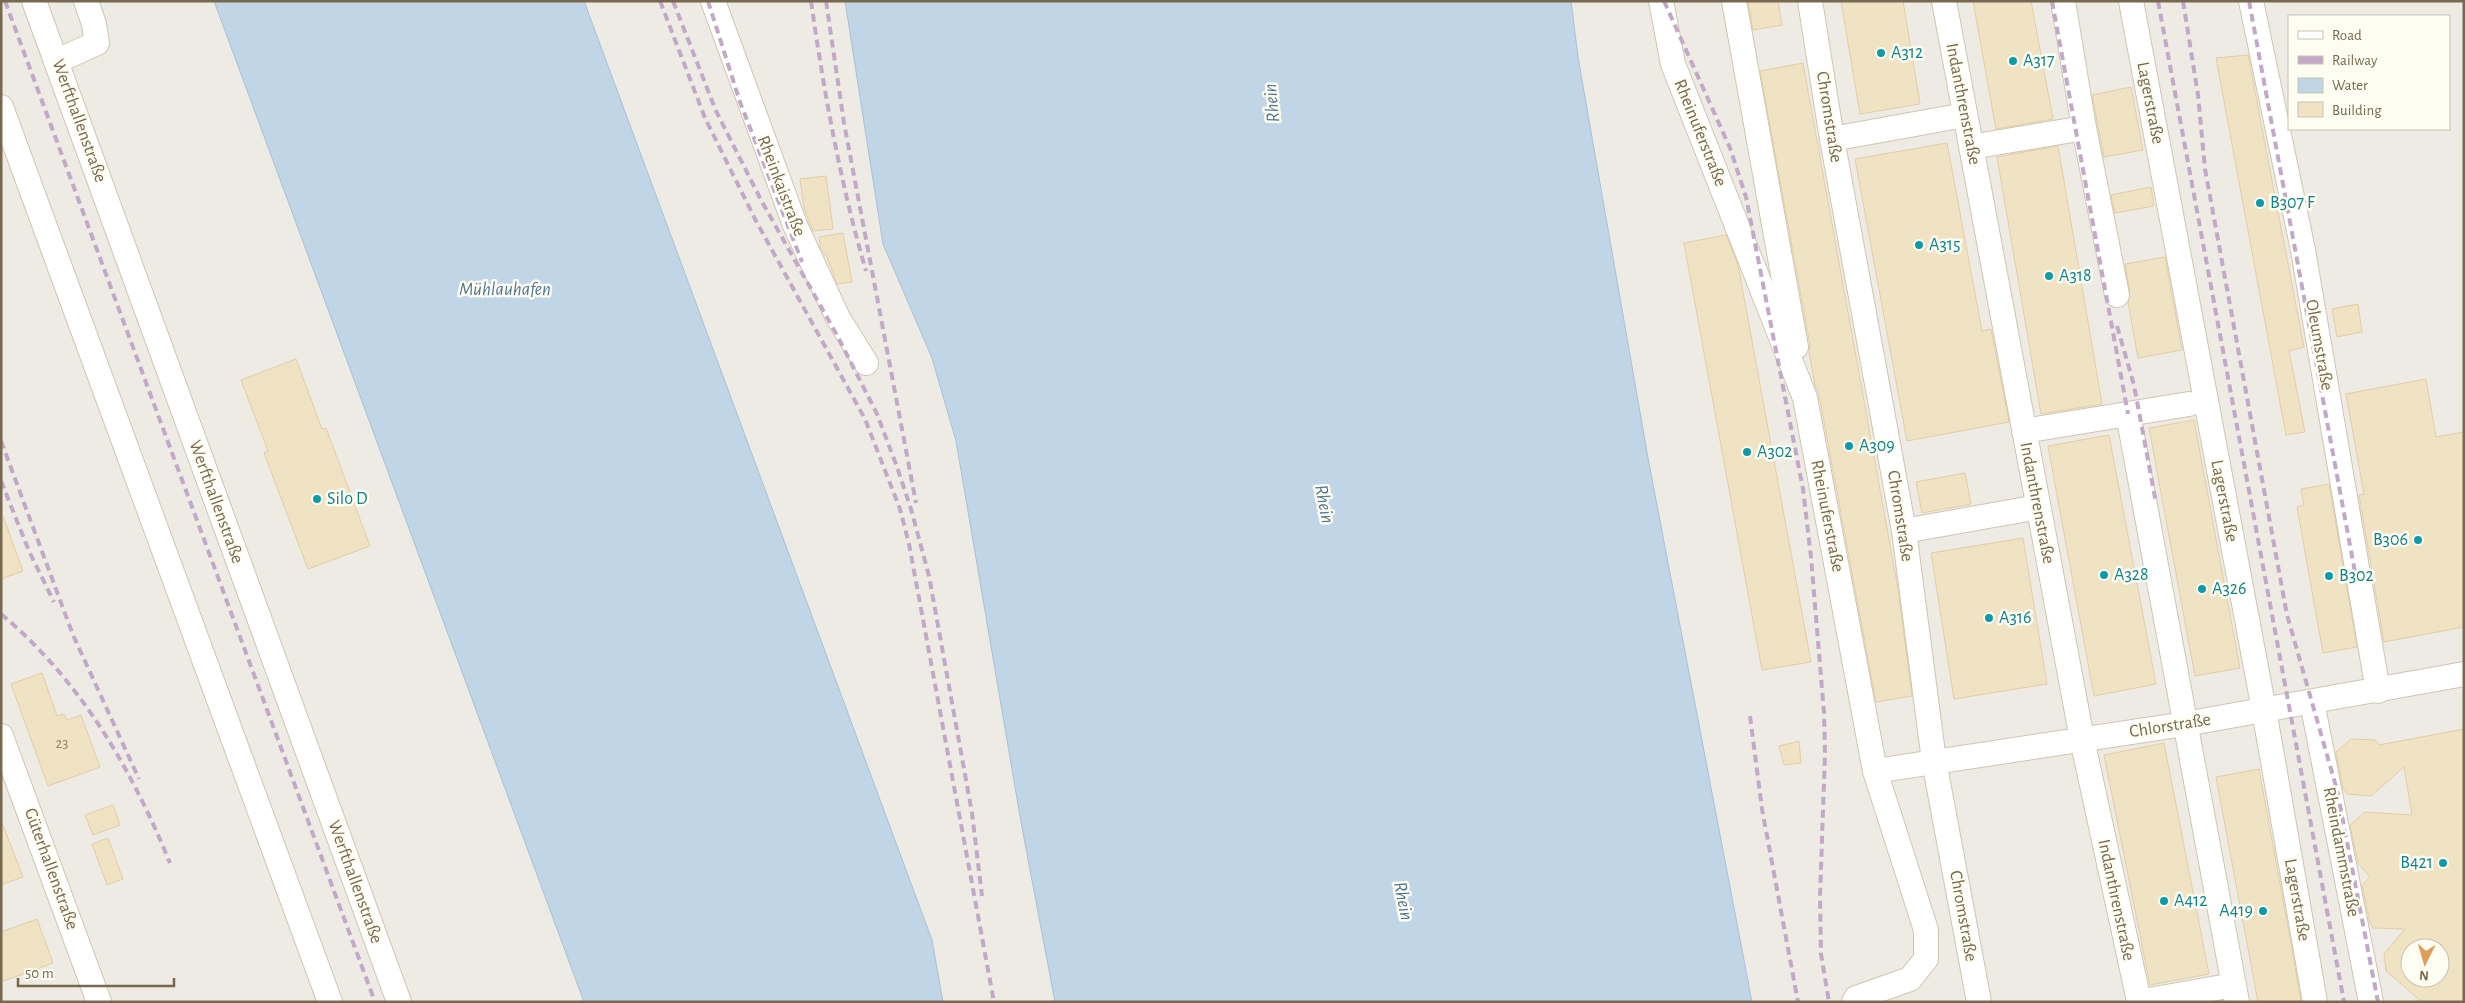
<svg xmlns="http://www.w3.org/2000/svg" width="2465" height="1003" font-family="'Alegreya Sans',sans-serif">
	<rect width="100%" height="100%" fill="#fcfaec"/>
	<!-- industrial -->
	<g fill="#eeebe4" fill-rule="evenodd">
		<path d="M1 1H214L584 1002H1Z"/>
		<path d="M584 1H845L883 244 932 358 956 441 1021 822 1055 1002H943L932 940Z"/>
		<path d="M1571 1H2464V1002H1752L1648 458 1578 57ZM2289 16H2449V129H2289ZM2410 948H2440V978H2410Z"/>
	</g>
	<!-- water -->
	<g fill="#c0d5e5" stroke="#a7c1d7">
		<path d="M214 1H584L932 940 943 1002H584Z"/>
		<path d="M845 1H1571L1578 57 1648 458 1752 1002H1055L1021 822 956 441 932 358 883 244Z"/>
	</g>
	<!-- building -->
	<g fill="#f0e3c4" stroke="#e2cea5" fill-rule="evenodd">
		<path d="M1748 1H1778L1782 25 1753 30Z"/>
		<path d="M1841 1H1903L1920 104 1860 114Z"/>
		<path d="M1973 1H2031L2053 119 1996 129Z"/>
		<path d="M2248 55 2304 347 2289 351 2305 432 2286 435 2216 58Z"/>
		<path d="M1803 63 1898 589 1912 696 1876 702 1819 395 1815 385 1809 352 1810 345 1760 71Z"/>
		<path d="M2131 87 2143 150 2104 157 2092 95Z"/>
		<path d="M1947 143 1982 331 1991 329 2009 422 1907 441 1855 159Z"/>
		<path d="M2058 146 2102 404 2041 414 1997 157Z"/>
		<path d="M826 176 833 229 813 231 804 208 800 179Z"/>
		<path d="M2151 187 2154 206 2115 213 2111 195Z"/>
		<path d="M843 233 852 282 837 284 827 257 821 249 819 237Z"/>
		<path d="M1726 235 1738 265 1811 662 1762 670 1684 243Z"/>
		<path d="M2165 257 2182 350 2138 358 2128 302 2130 292 2125 264Z"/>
		<path d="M2358 304 2362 332 2337 337 2332 309Z"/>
		<path d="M296 359 322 429 326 428 370 546 308 569 264 453 268 451 241 380Z"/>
		<path d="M2426 379 2436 437 2464 432V627L2384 642 2359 495 2364 494 2346 394Z"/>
		<path d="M2194 420 2240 668 2195 676 2149 428Z"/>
		<path d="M2109 435 2156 684 2094 696 2048 446Z"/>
		<path d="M1965 473 1971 504 1922 513 1916 482Z"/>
		<path d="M2329 484 2357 647 2323 653 2297 507 2304 505 2301 489Z"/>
		<path d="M3 516 23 571 1 579V517Z"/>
		<path d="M2023 538 2047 684 1954 699 1931 553Z"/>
		<path d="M42 673 57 716 64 714 67 720 81 715 100 767 48 786 11 684Z"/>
		<path d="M2464 729V1002H2422L2386 971 2384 954 2405 929 2373 928 2370 923 2362 885 2370 877 2358 863 2350 825 2365 812 2412 815 2404 767 2371 796 2348 794 2343 789 2336 752 2351 739 2375 740 2379 745ZM2410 948H2440V978H2410Z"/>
		<path d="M1799 741 1801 763 1784 765 1779 746Z"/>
		<path d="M2164 743 2209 974 2150 985 2104 755Z"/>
		<path d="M2259 769 2292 949 2301 1002H2258L2224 820 2216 777Z"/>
		<path d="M113 805 120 825 93 835 85 815Z"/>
		<path d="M3 825 23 877 1 885V826Z"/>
		<path d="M108 838 123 879 107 885 92 844Z"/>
		<path d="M37 919 53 963 1 982V932Z"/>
	</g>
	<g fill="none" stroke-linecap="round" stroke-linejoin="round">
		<defs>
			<g id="minor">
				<path d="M34 1 399 1002"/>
				<path d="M713 1 795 225 838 318 866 363"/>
				<path d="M1661 1 1673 64 1805 398 1875 771 1926 930V959L1910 979 1856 998 1854 1002"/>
				<path d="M1734 1 1796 347"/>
				<path d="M1810 1 1832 139 1904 531 1934 761 1979 1002"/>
				<path d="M1944 1 2082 739 2139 1001"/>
				<path d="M2131 1 2264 710 2315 1002"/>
				<path d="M2251 1 2303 250 2378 691"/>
				<path d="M57 61 97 43 94 24 86 1"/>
				<path d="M1 107 330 1002"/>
				<path d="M2084 128 2117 295"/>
				<path d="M1832 139 1965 115"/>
				<path d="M1971 147 2084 128 2063 1"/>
				<path d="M2128 414 2237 1002"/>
				<path d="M2024 431 2189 404"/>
				<path d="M1904 531 2038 507"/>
				<path d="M2312 702 2371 1002"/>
				<path d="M1 736 99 1002"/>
				<path d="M1875 771 2185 724 2464 674"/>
				<path d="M2138 1002 2234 985"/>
			</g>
		</defs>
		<!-- minor casing -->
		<use href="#minor" stroke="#cec6b1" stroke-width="26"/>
		<!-- minor -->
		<use href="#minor" stroke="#fff" stroke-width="24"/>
		<!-- rail -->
		<g stroke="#c2a9c7" stroke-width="4" stroke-dasharray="8 5" stroke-linecap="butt">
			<path d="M5 1 375 1002"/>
			<path d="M660 1 705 118 756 221 865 419 900 509 909 544 994 1002"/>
			<path d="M673 1 716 111 761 200 838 337 877 414 897 467 911 509 929 576 972 813 982 896"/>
			<path d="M708 1 740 102 802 262"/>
			<path d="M811 1C824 92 840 182 866 271"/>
			<path d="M826 1 844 123 916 503"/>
			<path d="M1664 1 1730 148 1746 197 1803 489 1811 557 1824 713 1825 754 1820 896 1821 954 1829 1002"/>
			<path d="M2052 1 2128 414"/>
			<path d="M2158 1 2344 1002"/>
			<path d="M2183 1 2198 95 2205 169 2287 615 2337 790 2378 1002"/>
			<path d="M2249 1 2357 583"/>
			<path d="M2117 326 2134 385 2156 503"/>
			<path d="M1 441 73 635 139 779"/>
			<path d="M1 481 29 551 54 602"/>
			<path d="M1 614C81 681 131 768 170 863"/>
			<path d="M1750 716 1762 809 1798 1002"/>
		</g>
	</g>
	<!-- markers -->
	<g fill="#0f9aa8" stroke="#fefdf2" stroke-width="2">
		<circle cx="1881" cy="53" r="5"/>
		<circle cx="2013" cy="61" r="5"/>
		<circle cx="2260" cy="203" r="5"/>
		<circle cx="1919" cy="245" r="5"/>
		<circle cx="2049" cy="276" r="5"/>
		<circle cx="1849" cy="446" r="5"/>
		<circle cx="1747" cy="452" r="5"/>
		<circle cx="317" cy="499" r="5"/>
		<circle cx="2418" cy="540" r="5"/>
		<circle cx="2104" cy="575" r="5"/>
		<circle cx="2329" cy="576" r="5"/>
		<circle cx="2202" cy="589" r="5"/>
		<circle cx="1989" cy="618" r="5"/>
		<circle cx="2443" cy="863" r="5"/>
		<circle cx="2164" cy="901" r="5"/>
		<circle cx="2263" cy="911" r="5"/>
	</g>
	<g text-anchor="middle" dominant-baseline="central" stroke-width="5" stroke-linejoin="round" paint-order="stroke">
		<!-- number labels -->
		<g font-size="15" fill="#95886c">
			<text x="62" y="743">23</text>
		</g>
		<!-- culture labels -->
		<g font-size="18" fill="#0d838f" stroke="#fefdf2" text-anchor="start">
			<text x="1891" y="53">A312</text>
			<text x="2023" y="61">A317</text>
			<text x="2270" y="203">B307 F</text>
			<text x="1929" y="245">A315</text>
			<text x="2059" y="276">A318</text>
			<text x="1859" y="446">A309</text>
			<text x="1757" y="452">A302</text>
			<text x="327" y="499">Silo D</text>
			<text x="2408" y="540" text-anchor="end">B306</text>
			<text x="2114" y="575">A328</text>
			<text x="2339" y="576">B302</text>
			<text x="2212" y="589">A326</text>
			<text x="1999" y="618">A316</text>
			<text x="2433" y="863" text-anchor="end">B421</text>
			<text x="2174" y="901">A412</text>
			<text x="2253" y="911" text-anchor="end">A419</text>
		</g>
		<!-- street labels -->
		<g font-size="18" fill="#77694f" stroke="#fefdf2">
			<text transform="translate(2150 103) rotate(79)">Lagerstraße</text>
			<text transform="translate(1963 104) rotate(79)">Indanthrenstraße</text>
			<text transform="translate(1829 117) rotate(81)">Chromstraße</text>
			<text transform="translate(79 121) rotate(70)">Werfthallenstraße</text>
			<text transform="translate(1700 133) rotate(68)">Rheinuferstraße</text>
			<text transform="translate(781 186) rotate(69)">Rheinkaistraße</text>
			<text transform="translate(2319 345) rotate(80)">Oleumstraße</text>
			<text transform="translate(2224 501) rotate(79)">Lagerstraße</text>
			<text transform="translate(216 502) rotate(70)">Werfthallenstraße</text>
			<text transform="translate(2037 503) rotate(79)">Indanthrenstraße</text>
			<text transform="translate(1827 516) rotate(79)">Rheinuferstraße</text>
			<text transform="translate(1900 516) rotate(81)">Chromstraße</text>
			<text transform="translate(2170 726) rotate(-9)">Chlorstraße</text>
			<text transform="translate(2341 852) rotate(79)">Rheindammstraße</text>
			<text transform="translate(51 869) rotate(70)">Güterhallenstraße</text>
			<text transform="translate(355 882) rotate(70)">Werfthallenstraße</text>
			<text transform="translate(2116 900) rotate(78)">Indanthrenstraße</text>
			<text transform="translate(2297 900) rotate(80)">Lagerstraße</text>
			<text transform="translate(1963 916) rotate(80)">Chromstraße</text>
		</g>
		<!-- water labels -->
		<g font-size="19" font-style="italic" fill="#507696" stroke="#fefdf2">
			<text transform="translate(1272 103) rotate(-95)">Rhein</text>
			<text x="505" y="289">Mühlauhafen</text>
			<text transform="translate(1324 504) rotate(79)">Rhein</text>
			<text transform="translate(1403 901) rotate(79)">Rhein</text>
		</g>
	</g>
	<!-- border -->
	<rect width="2465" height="1003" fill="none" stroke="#77694f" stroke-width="5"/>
	<!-- legend -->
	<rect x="2288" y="15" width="162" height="115" fill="#fefdf2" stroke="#c8c2b1"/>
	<rect x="2298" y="31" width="25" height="8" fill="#ffffff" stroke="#c8c2b1"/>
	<text x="2332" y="40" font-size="15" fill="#77694f">Road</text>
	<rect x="2298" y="56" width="25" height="8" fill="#c2a9c7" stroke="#c8c2b1"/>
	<text x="2332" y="65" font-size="15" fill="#77694f">Railway</text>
	<rect x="2298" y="78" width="25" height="15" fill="#c0d5e5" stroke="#c8c2b1"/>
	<text x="2332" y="90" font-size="15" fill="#77694f">Water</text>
	<rect x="2298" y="102" width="25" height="15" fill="#f0e3c4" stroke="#c8c2b1"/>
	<text x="2332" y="115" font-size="15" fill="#77694f">Building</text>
	<!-- north arrow -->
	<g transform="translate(2425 963) rotate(185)"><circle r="24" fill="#fefdf2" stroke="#c8c2b1"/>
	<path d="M0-4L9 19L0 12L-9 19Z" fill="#df9d58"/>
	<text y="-8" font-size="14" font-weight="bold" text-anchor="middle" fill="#77694f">N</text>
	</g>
	<!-- scale -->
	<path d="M18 978v8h156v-8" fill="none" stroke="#77694f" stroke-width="2.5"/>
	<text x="25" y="978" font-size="15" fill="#77694f" stroke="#fefdf2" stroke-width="4" paint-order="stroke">50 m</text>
</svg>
